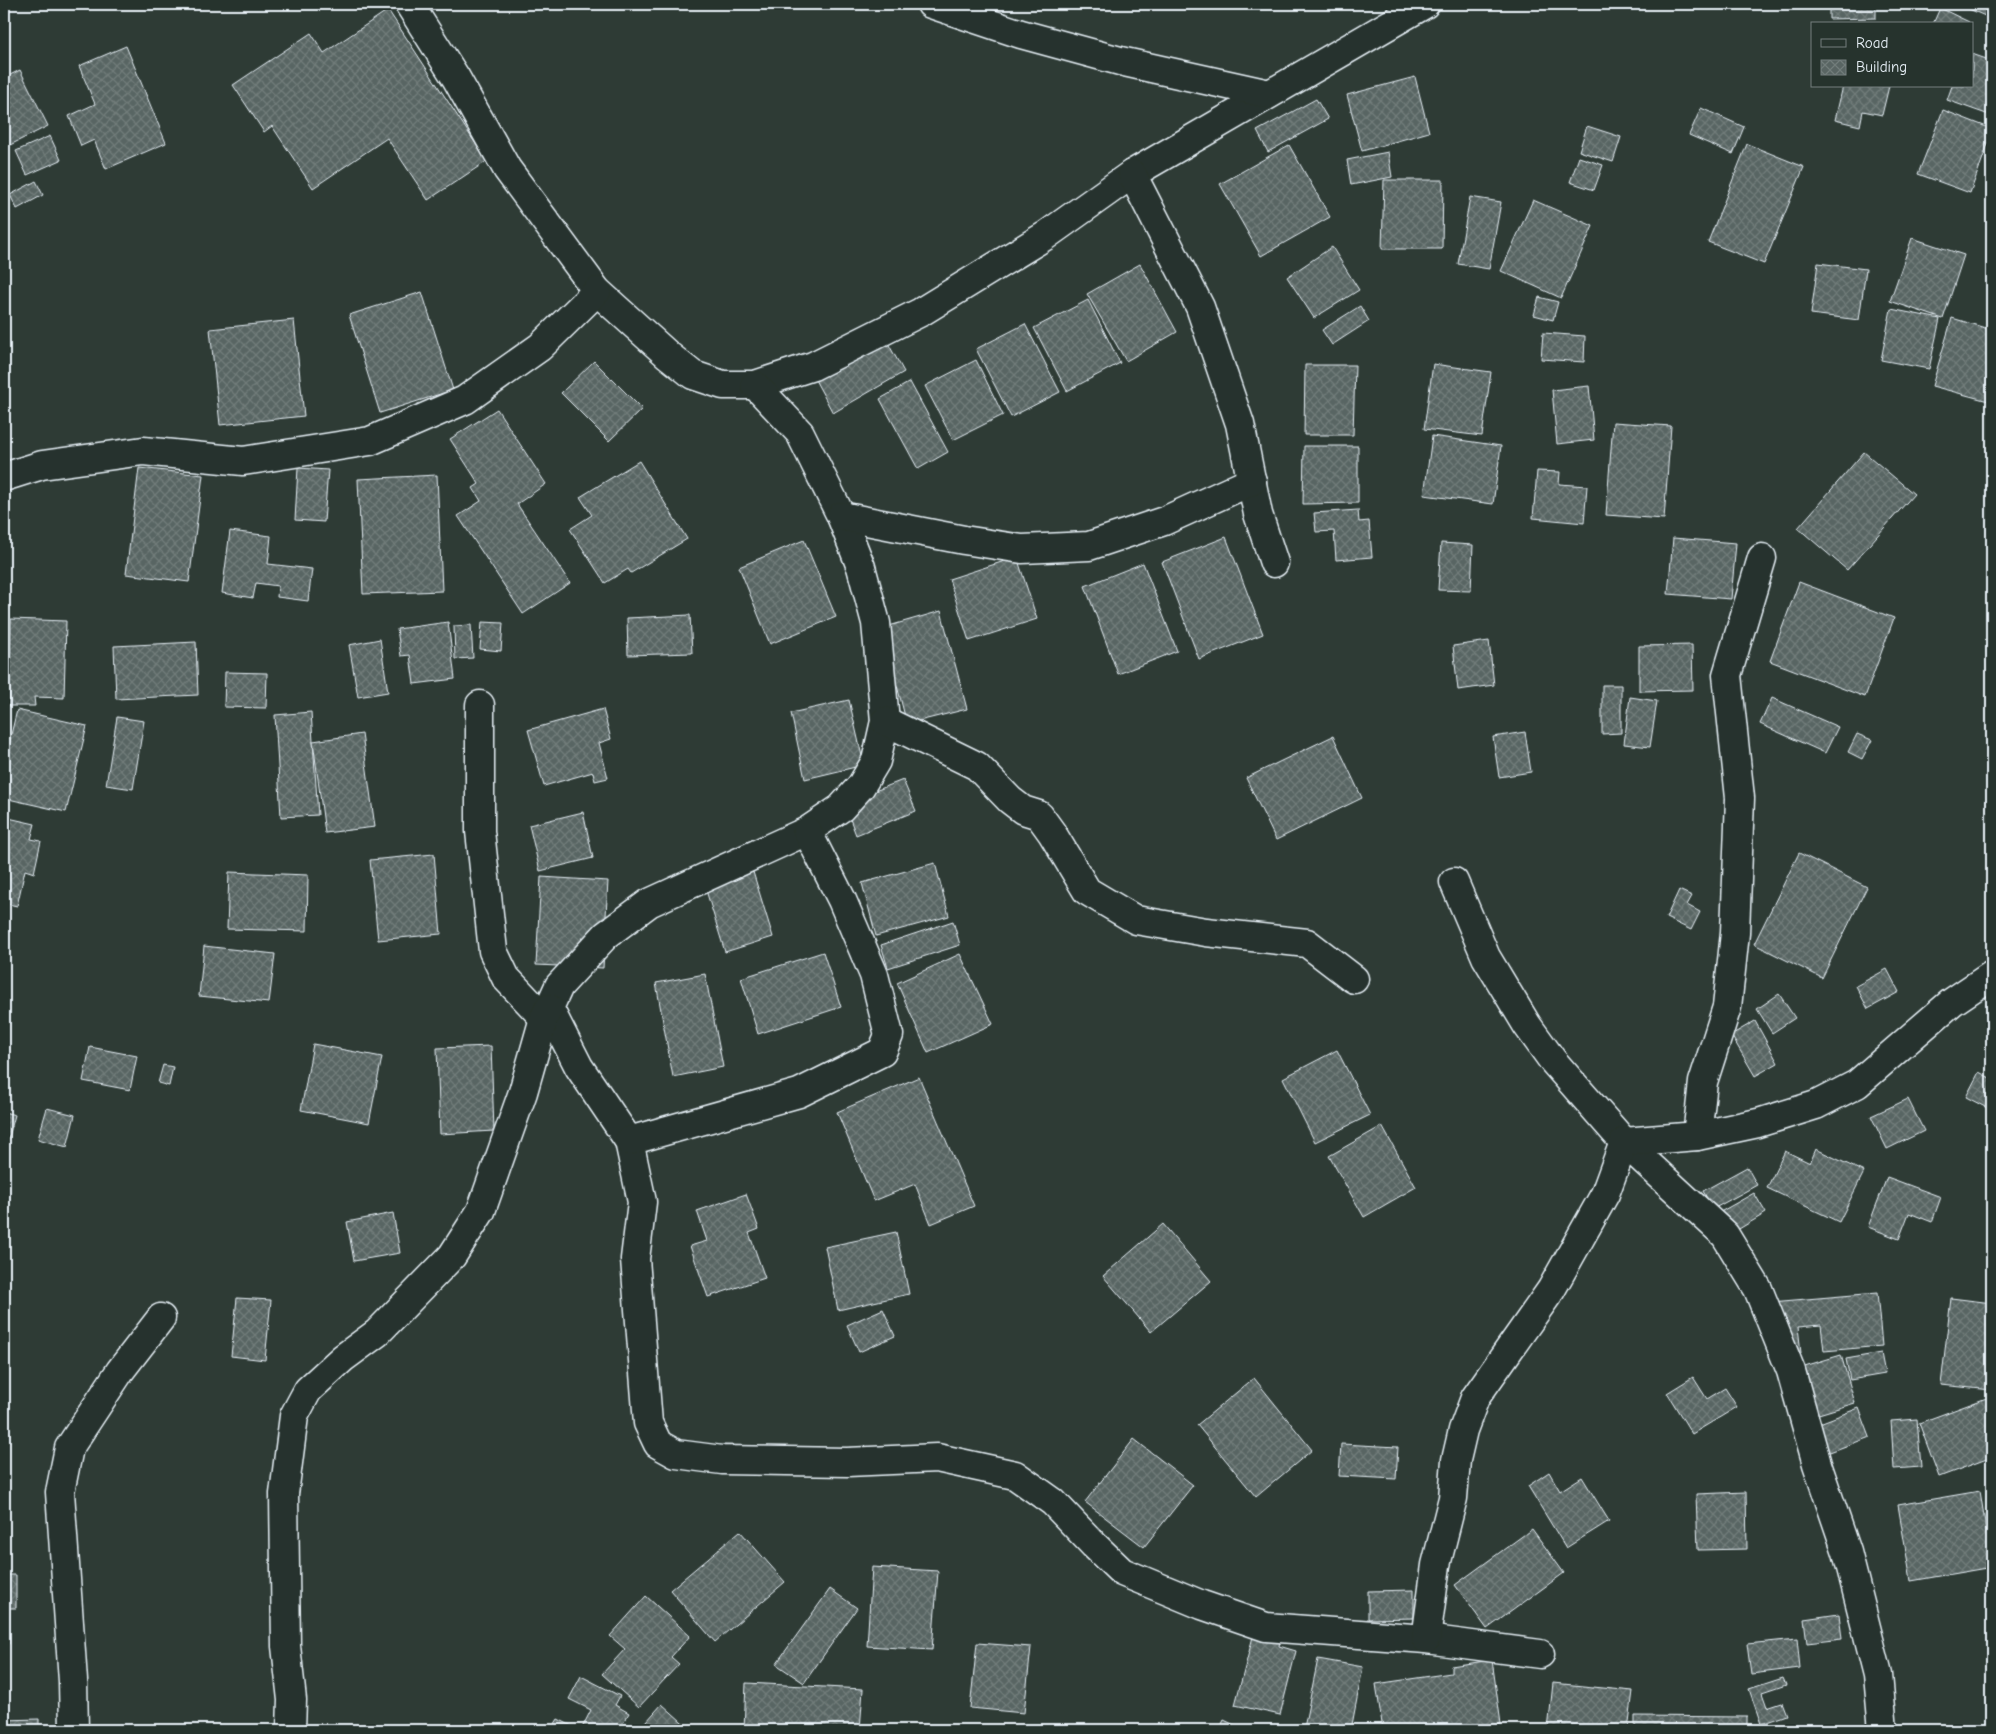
<svg xmlns="http://www.w3.org/2000/svg" width="1996" height="1734" font-family="'Comic Neue',sans-serif">
	<defs>
		<pattern id="building-cross-hatch" width="8" height="8" patternUnits="userSpaceOnUse" patternTransform="scale(1.25)"><rect width="8" height="8" fill="#596563"/><path d="M0 0l8 8M0 8l8-8" fill="none" stroke="#717c7a"/></pattern>
	</defs>
	<rect width="100%" height="100%" fill="#2e3b35"/>
	<filter id="ink" filterUnits="userSpaceOnUse"><feTurbulence type="fractalNoise" baseFrequency=".02" numOctaves="2"/><feDisplacementMap in="SourceGraphic" scale="10" xChannelSelector="R" yChannelSelector="G"/><feConvolveMatrix kernelMatrix="1 2 1 2 8 2 1 2 1" color-interpolation-filters="sRGB"/></filter>
	<g filter="url(#ink)">
		<!-- building -->
		<g fill="url(#building-cross-hatch)" stroke="#e8f1f8">
			<path d="M1829 4H1876V18L1829 19Z"/>
			<path d="M1957 4H1992V13L1990 18Z"/>
			<path d="M1940 8 1969 22 1968 24H1933Z"/>
			<path d="M388 10 487 161 428 200 387 138 313 188 272 126 264 132 233 85 311 33 324 53Z"/>
			<path d="M126 46 166 143 106 169 94 140 81 146 69 116 95 104 79 66Z"/>
			<path d="M1972 54 1992 61V116L1947 100 1952 86H1972Z"/>
			<path d="M20 70 48 126 4 148V78Z"/>
			<path d="M1415 77 1429 132 1362 151 1347 95Z"/>
			<path d="M1843 86H1889L1882 115 1863 111 1860 126 1835 120Z"/>
			<path d="M1316 99 1328 119 1268 152 1257 131Z"/>
			<path d="M1701 108 1744 127 1733 154 1689 135Z"/>
			<path d="M1943 110 1992 129V133L1970 193 1918 174Z"/>
			<path d="M1587 126 1621 137 1613 162 1579 151Z"/>
			<path d="M50 136 61 160 27 175 16 151Z"/>
			<path d="M1747 144 1804 167 1764 264 1708 242Z"/>
			<path d="M1289 145 1330 217 1261 256 1220 184Z"/>
			<path d="M1388 152 1392 177 1351 185 1347 160Z"/>
			<path d="M1579 157 1603 165 1594 190 1570 182Z"/>
			<path d="M1384 180H1443L1442 249H1382Z"/>
			<path d="M36 181 43 195 17 209 10 195Z"/>
			<path d="M1470 197 1501 202 1489 269 1458 264Z"/>
			<path d="M1533 200 1593 226 1561 298 1501 271Z"/>
			<path d="M1912 238 1964 255 1943 319 1890 301Z"/>
			<path d="M1332 247 1359 290 1314 318 1287 277Z"/>
			<path d="M1818 263 1866 269 1859 320 1811 314Z"/>
			<path d="M1140 264 1177 332 1126 361 1087 294Z"/>
			<path d="M422 292 453 390 380 413 349 315Z"/>
			<path d="M1539 297 1558 302 1553 320 1534 315Z"/>
			<path d="M1088 300 1120 363 1067 391 1034 328Z"/>
			<path d="M1360 306 1369 321 1332 345 1322 330Z"/>
			<path d="M1891 309 1940 319 1929 369 1881 360Z"/>
			<path d="M1952 318 1992 330V402L1932 386Z"/>
			<path d="M294 320 304 416 220 425 210 329Z"/>
			<path d="M1025 324 1060 392 1011 417 976 349Z"/>
			<path d="M1543 333 1585 336 1584 362 1541 359Z"/>
			<path d="M884 336 904 372 833 413 813 376Z"/>
			<path d="M976 360 1003 415 953 440 925 386Z"/>
			<path d="M594 361 642 409 609 441 561 393Z"/>
			<path d="M1433 364 1491 372 1482 436 1424 429Z"/>
			<path d="M1305 365H1355L1353 435H1304Z"/>
			<path d="M910 382 948 452 918 469 880 399Z"/>
			<path d="M1589 386 1594 440 1557 444 1552 390Z"/>
			<path d="M497 409 546 484 517 504 570 583 523 614 458 516 481 501 473 488 479 484 450 439Z"/>
			<path d="M1613 422 1671 426 1664 519 1606 515Z"/>
			<path d="M1432 436 1501 446 1493 504 1424 495Z"/>
			<path d="M1304 446H1358V503L1303 504Z"/>
			<path d="M1864 452 1914 494 1847 570 1798 528Z"/>
			<path d="M639 461 687 539 631 573 628 569 605 583 570 529 592 515 580 497Z"/>
			<path d="M139 468 203 475 189 582 126 574Z"/>
			<path d="M298 468 328 470 324 522 295 520Z"/>
			<path d="M1537 471 1560 472 1559 484 1587 486 1584 523 1533 518Z"/>
			<path d="M437 475 442 591 363 594 358 479Z"/>
			<path d="M1358 510 1359 522 1369 521 1372 557 1336 560 1334 531 1316 532 1314 513Z"/>
			<path d="M230 531 271 536 268 564 312 569 308 601 277 597 278 586 256 583 253 598 222 593Z"/>
			<path d="M1226 537 1263 634 1199 659 1162 562Z"/>
			<path d="M1673 538 1736 543 1731 599 1668 594Z"/>
			<path d="M804 540 836 617 770 644 739 567Z"/>
			<path d="M1441 543 1473 545 1471 591 1438 590Z"/>
			<path d="M1017 557 1037 619 969 641 949 579Z"/>
			<path d="M1143 563 1177 651 1118 674 1085 586Z"/>
			<path d="M1799 582 1894 618 1865 697 1770 661Z"/>
			<path d="M941 611 967 709 907 724 882 628Z"/>
			<path d="M690 615 692 653 628 655 627 618Z"/>
			<path d="M11 619 66 621 64 698 34 697 35 706H9Z"/>
			<path d="M448 622 455 679 414 684 410 655 401 656 397 629Z"/>
			<path d="M482 622 503 623 501 651 480 649Z"/>
			<path d="M471 625 473 658 455 659 454 626Z"/>
			<path d="M380 639 388 692 358 697 349 645Z"/>
			<path d="M1489 641 1494 685 1458 690 1453 646Z"/>
			<path d="M196 642 198 695 116 699 114 646Z"/>
			<path d="M1692 645 1693 690 1639 691V646Z"/>
			<path d="M225 672 267 673 266 708 224 707Z"/>
			<path d="M1602 685H1621V733L1602 734Z"/>
			<path d="M1630 697 1657 701 1650 747 1624 744Z"/>
			<path d="M1772 698 1838 727 1825 753 1760 724Z"/>
			<path d="M849 700 864 765 805 779 791 713Z"/>
			<path d="M603 709 611 739 599 743 608 778 595 781 593 772 544 786 528 730Z"/>
			<path d="M17 710 87 726 66 812 4 798V763Z"/>
			<path d="M311 712 318 815 281 817 275 715Z"/>
			<path d="M117 717 144 721 133 789 106 785Z"/>
			<path d="M1525 732 1531 772 1499 777 1493 737Z"/>
			<path d="M362 734 375 827 325 833 313 741Z"/>
			<path d="M1857 734 1872 740 1862 759 1848 752Z"/>
			<path d="M1333 736 1362 798 1276 840 1246 778Z"/>
			<path d="M903 780 916 811 856 835 844 803Z"/>
			<path d="M583 812 593 858 540 871 529 825Z"/>
			<path d="M4 817 35 824 31 839 41 841 34 873 25 870 17 906 4 903Z"/>
			<path d="M1799 853 1867 887 1822 978 1754 944Z"/>
			<path d="M434 854 441 934 378 940 370 860Z"/>
			<path d="M935 863 949 916 876 936 862 883Z"/>
			<path d="M229 872 308 875 307 931 227 929Z"/>
			<path d="M753 872 773 937 725 952 705 887Z"/>
			<path d="M541 877 608 881 603 968 536 965Z"/>
			<path d="M1679 890 1692 896 1687 905 1700 912 1691 930 1666 918Z"/>
			<path d="M953 921 960 945 888 968 881 945Z"/>
			<path d="M204 946 275 954 269 1003 199 996Z"/>
			<path d="M823 952 841 1007 758 1034 741 978Z"/>
			<path d="M960 954 993 1024 928 1053 897 983Z"/>
			<path d="M1887 969 1899 992 1868 1009 1856 986Z"/>
			<path d="M705 974 723 1067 673 1077 656 983Z"/>
			<path d="M1779 994 1795 1018 1772 1033 1757 1009Z"/>
			<path d="M1755 1021 1778 1063 1755 1076 1731 1035Z"/>
			<path d="M313 1044 382 1057 369 1123 301 1110Z"/>
			<path d="M491 1046 494 1131 440 1134 437 1048Z"/>
			<path d="M90 1047 137 1056 130 1090 83 1081Z"/>
			<path d="M1337 1050 1370 1115 1315 1142 1283 1078Z"/>
			<path d="M163 1065 173 1067 169 1086 158 1083Z"/>
			<path d="M1979 1072 1992 1079V1104L1989 1109 1966 1097Z"/>
			<path d="M919 1077 974 1206 931 1224 915 1184 874 1201 837 1112Z"/>
			<path d="M1908 1099 1924 1131 1887 1149 1871 1116Z"/>
			<path d="M47 1108 75 1115 67 1147 38 1139Z"/>
			<path d="M4 1112 15 1115 4 1155Z"/>
			<path d="M1382 1126 1416 1187 1364 1217 1329 1156Z"/>
			<path d="M1816 1149 1864 1172 1839 1222 1767 1188 1785 1151 1810 1163Z"/>
			<path d="M1747 1167 1757 1185 1713 1209 1703 1191Z"/>
			<path d="M1887 1177 1941 1197 1932 1222 1909 1213 1899 1239 1868 1227Z"/>
			<path d="M1754 1193 1766 1213 1727 1236 1715 1215Z"/>
			<path d="M746 1194 759 1229 749 1233 765 1278 708 1297 690 1246 707 1241 697 1211Z"/>
			<path d="M393 1213 400 1253 354 1261 347 1222Z"/>
			<path d="M1163 1224 1211 1281 1151 1332 1103 1276Z"/>
			<path d="M896 1232 909 1294 838 1310 825 1247Z"/>
			<path d="M1877 1293 1882 1346 1824 1351 1821 1325 1798 1327 1801 1353 1776 1356 1771 1302Z"/>
			<path d="M237 1298 271 1300 265 1360 231 1356Z"/>
			<path d="M1951 1298 1992 1303V1390L1941 1385Z"/>
			<path d="M883 1309 895 1336 859 1352 847 1325Z"/>
			<path d="M1881 1353 1885 1374 1850 1380 1846 1359Z"/>
			<path d="M1841 1355 1855 1403 1812 1416 1798 1368Z"/>
			<path d="M1693 1377 1707 1399 1725 1388 1737 1407 1692 1434 1667 1393Z"/>
			<path d="M1254 1378 1312 1450 1256 1497 1197 1425Z"/>
			<path d="M1992 1396V1457L1939 1477 1919 1423Z"/>
			<path d="M1859 1408 1870 1437 1819 1456 1809 1427Z"/>
			<path d="M1917 1419 1921 1467 1894 1469 1891 1421Z"/>
			<path d="M1134 1439 1193 1485 1144 1547 1085 1502Z"/>
			<path d="M1341 1444 1398 1447 1396 1479 1339 1476Z"/>
			<path d="M1549 1472 1560 1491 1582 1477 1609 1521 1566 1548 1528 1486Z"/>
			<path d="M1980 1491 1992 1567 1911 1581 1898 1505Z"/>
			<path d="M1746 1492 1747 1549 1698 1550 1696 1494Z"/>
			<path d="M1532 1529 1564 1573 1487 1629 1455 1585Z"/>
			<path d="M740 1531 785 1582 715 1642 670 1590Z"/>
			<path d="M4 1545 5 1575H16V1608H9V1644H4Z"/>
			<path d="M872 1567 938 1571 932 1650 867 1646Z"/>
			<path d="M830 1589 857 1608 804 1683 776 1664Z"/>
			<path d="M1414 1590V1618L1368 1619V1591Z"/>
			<path d="M646 1596 690 1636 671 1657 679 1664 639 1707 602 1674 625 1649 610 1636Z"/>
			<path d="M1839 1614 1842 1639 1807 1643 1804 1619Z"/>
			<path d="M1255 1629 1281 1636 1279 1646 1296 1651 1280 1715 1235 1705Z"/>
			<path d="M1797 1639 1800 1668 1751 1674 1747 1644Z"/>
			<path d="M977 1643 1031 1647 1024 1713 970 1708Z"/>
			<path d="M1318 1659 1363 1667 1351 1730H1317L1304 1728Z"/>
			<path d="M1492 1660 1501 1724 1472 1729V1730H1383L1376 1684 1451 1673V1666Z"/>
			<path d="M581 1676 620 1696 615 1705 629 1713 619 1730H581L591 1710 569 1699Z"/>
			<path d="M1783 1678 1786 1685 1762 1693 1767 1707 1782 1702 1787 1715 1761 1724 1749 1689Z"/>
			<path d="M746 1683 863 1689 860 1730H744Z"/>
			<path d="M1553 1683 1633 1691 1628 1730H1548Z"/>
			<path d="M662 1704 691 1730H639Z"/>
			<path d="M1635 1716 1747 1717V1730H1635Z"/>
			<path d="M39 1719V1730H4V1720Z"/>
			<path d="M558 1719 580 1730H551Z"/>
			<path d="M1224 1720 1245 1730H1219Z"/>
		</g>
		<g fill="none" stroke-linecap="round" stroke-linejoin="round">
			<defs>
				<g id="street">
					<path d="M409 4 456 78 507 169 597 291 668 355 693 375 723 385H755L813 366 921 312 1045 236 1132 174 1425 4"/>
					<path d="M931 4 1021 34 1120 61 1269 94"/>
					<path d="M1132 174 1200 307 1240 424 1258 514 1274 563"/>
					<path d="M755 385 800 433 841 516 861 567 876 623 885 721 876 761 861 786 841 808 807 831 649 903 606 935 559 986 549 1008 579 1067 629 1141 642 1202 635 1259 648 1423 658 1444 676 1454 722 1460 847 1462 937 1458 1015 1475 1053 1502 1094 1545 1122 1572 1202 1605 1266 1627 1426 1639 1540 1654"/>
					<path d="M4 477 42 465 143 451 243 461 370 441 465 400 540 347 597 291"/>
					<path d="M841 516 964 540 1022 549 1089 546 1164 521 1252 481"/>
					<path d="M480 705V831L493 951 506 978 544 1018"/>
					<path d="M885 721 977 766 1010 800 1023 810 1039 815 1052 833 1087 891 1136 920 1206 932 1307 943 1354 979"/>
					<path d="M1454 882 1486 957 1527 1025 1553 1061 1624 1142 1725 1235 1758 1289 1791 1371 1817 1464 1847 1552 1878 1675 1883 1730"/>
					<path d="M1697 1136 1703 1082 1727 1007 1735 933 1740 798 1727 675 1762 558"/>
					<path d="M629 1141 799 1093 882 1052 889 1035 874 975 842 900 807 831"/>
					<path d="M1426 1639 1436 1565 1453 1498 1456 1460 1463 1430 1475 1398 1551 1290 1605 1194 1624 1142 1697 1136 1758 1123 1816 1105 1857 1084 1952 1002 1992 975"/>
					<path d="M74 1730 73 1681 60 1492 69 1448 120 1371 161 1318"/>
					<path d="M291 1730 292 1700 286 1646 284 1494 294 1416 308 1390 343 1358 377 1333 452 1256 481 1211 523 1092 544 1018 549 1008"/>
				</g>
			</defs>
			<!-- street casing -->
			<use href="#street" stroke="#e8f1f8" stroke-width="31"/>
			<!-- street -->
			<use href="#street" stroke="#26332d" stroke-width="28"/>
		</g>
	</g>
	<!-- margin -->
	<rect width="1996" height="1734" fill="none" stroke="#26332d" stroke-width="20"/>
	<rect x="10" y="10" width="1976" height="1714" fill="none" stroke="#e8f1f8" stroke-width="2" filter="url(#ink)"/>
	<!-- legend -->
	<rect x="1811" y="22" width="162" height="65" fill="#26332d" stroke="#747f7e"/>
	<rect x="1821" y="39" width="25" height="8" fill="#26332d" stroke="#747f7e"/>
	<text x="1856" y="48" font-size="15" fill="#e8f1f8">Road</text>
	<rect x="1821" y="60" width="25" height="15" fill="url(#building-cross-hatch)" stroke="#747f7e"/>
	<text x="1856" y="72" font-size="15" fill="#e8f1f8">Building</text>
</svg>
